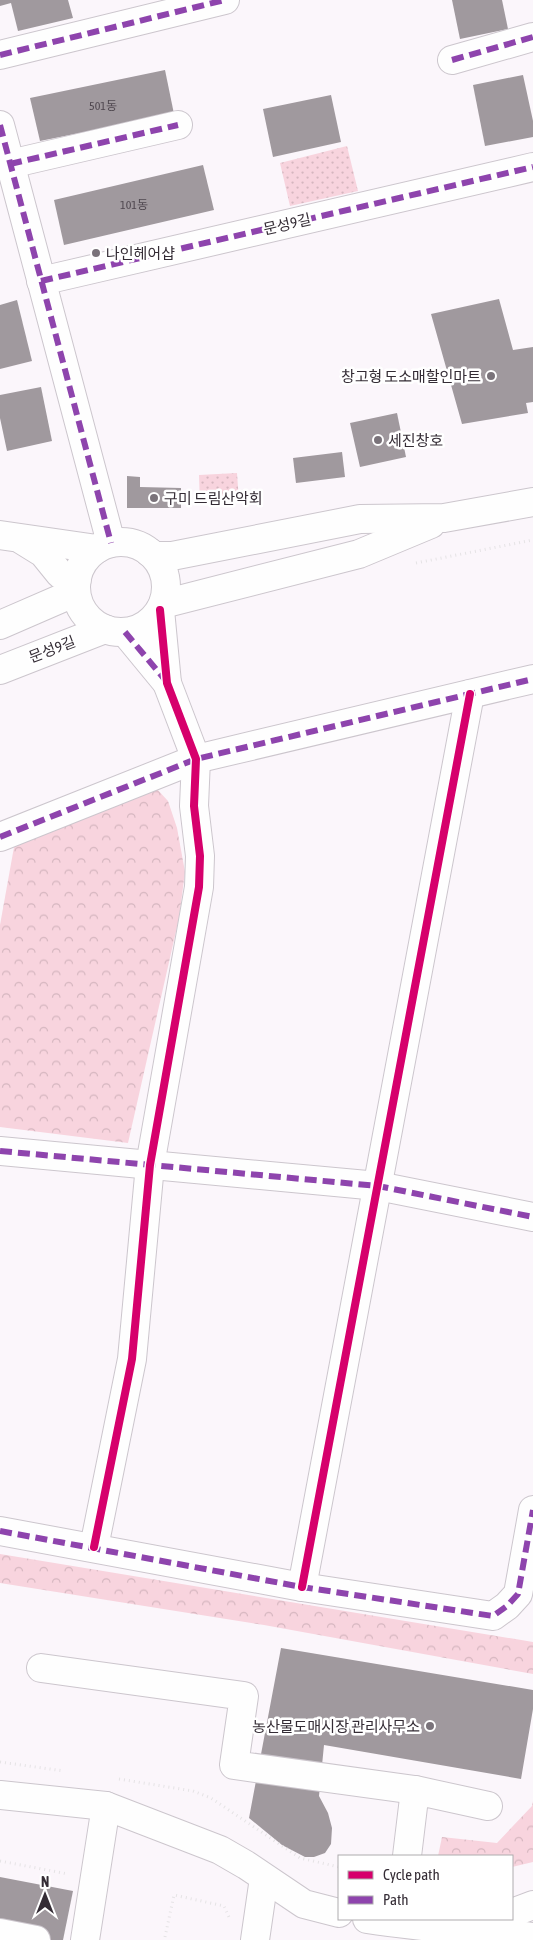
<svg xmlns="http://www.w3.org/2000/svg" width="533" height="1940" font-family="'Asap Condensed','Noto Sans KR',sans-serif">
	<defs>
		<pattern id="grass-dots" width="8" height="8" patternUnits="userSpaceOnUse" patternTransform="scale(1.25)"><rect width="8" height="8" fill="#f8d4de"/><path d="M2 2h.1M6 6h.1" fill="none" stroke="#d5b6bf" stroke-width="1.8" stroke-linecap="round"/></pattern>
		<pattern id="park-crowns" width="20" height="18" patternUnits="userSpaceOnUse" patternTransform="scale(1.25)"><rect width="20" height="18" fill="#f8d4de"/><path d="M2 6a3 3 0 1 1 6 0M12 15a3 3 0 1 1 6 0" fill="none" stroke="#d5b6bf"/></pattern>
	</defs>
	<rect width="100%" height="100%" fill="#fbf6fb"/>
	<!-- grass -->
	<g fill="url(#grass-dots)">
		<path d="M347 146 358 191 290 206 280 163Z"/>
		<path d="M237 473 239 502 200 505 199 475Z"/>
	</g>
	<!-- park -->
	<g fill="url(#park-crowns)">
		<path d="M156 788 168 801 177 828 185 872 179 918 128 1143 0 1127V925L16 836Z"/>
		<path d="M0 1554 533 1642V1674L264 1625 0 1583Z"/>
		<path d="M533 1801V1862L512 1867V1856H438L442 1837 497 1843 532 1806Z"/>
	</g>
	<!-- building -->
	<g fill="#a0999e">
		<path d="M0 0H68L73 18 18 31 11 3 0 6Z"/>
		<path d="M452 0H502L508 29 460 39Z"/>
		<path d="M165 70 174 114 40 141 30 98Z"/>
		<path d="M523 75 533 121V137L485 146 473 85Z"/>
		<path d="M331 95 341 142 273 157 263 109Z"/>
		<path d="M203 165 214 210 64 245 54 200Z"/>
		<path d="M499 299 513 350 533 347V402L526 403 528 413 462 424 431 314Z"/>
		<path d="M17 300 32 361 0 369V305Z"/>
		<path d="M41 387 52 441 7 451 0 418V395Z"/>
		<path d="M397 413 406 457 360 467 350 423Z"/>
		<path d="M342 452 345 477 296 483 293 458Z"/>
		<path d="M127 476 140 477V487L181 488V508H127Z"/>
		<path d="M281 1648 533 1690V1709L521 1779 324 1745 319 1796 328 1813 332 1828 331 1844 325 1853 314 1857H305L282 1845 249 1818Z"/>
		<path d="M0 1877 73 1891 63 1940H0Z"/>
	</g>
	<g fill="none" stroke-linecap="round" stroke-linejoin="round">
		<defs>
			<g id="minor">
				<path d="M0 55 225 0"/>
				<path d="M452 60 533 37"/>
				<path d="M0 125 111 543"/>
				<path d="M10 164 178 125"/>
				<path d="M41 281 533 167"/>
				<path d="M0 535 97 549"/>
				<path d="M22 540 43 553 60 574 77 579"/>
				<circle cx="121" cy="587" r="45"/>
				<path d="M149 552 155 556H172L360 519 444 518 533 502"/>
				<path d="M163 604 359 554 431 524"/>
				<path d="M0 625 76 592"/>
				<path d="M125 632 167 683"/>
				<path d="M0 670 105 629"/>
				<path d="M0 837 196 759 533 679"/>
				<path d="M0 1151 378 1186 533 1217"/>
				<path d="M0 1531 302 1587 493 1616 507 1606 518 1594 533 1510"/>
				<path d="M94 1547 132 1359 150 1165 199 887 200 856 194 806 196 759 167 683 160 610"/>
				<path d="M302 1587 470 694"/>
				<path d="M41 1668 244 1696 234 1765 415 1790"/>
				<path d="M0 1795 106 1806 220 1850 246 1865 304 1904 339 1913"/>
				<path d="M407 1856 415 1790 488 1806"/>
				<path d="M512 1913 533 1905"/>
				<path d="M367 1919C422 1928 478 1930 533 1937"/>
				<path d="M0 1933 36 1940"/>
				<path d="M85 1940 106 1806"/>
				<path d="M255 1940 264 1878"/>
			</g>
		</defs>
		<!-- minor casing -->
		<use href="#minor" stroke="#ccc6cd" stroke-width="30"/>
		<!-- path -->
		<g stroke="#e5e3e5" stroke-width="3" stroke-dasharray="1 4" stroke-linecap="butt">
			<path d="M416 563 533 540"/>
			<path d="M0 1762 64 1771"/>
			<path d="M119 1779 193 1791 211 1798 300 1858 339 1867"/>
			<path d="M0 1861 68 1874"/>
			<path d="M165 1937 174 1895 224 1906 229 1917"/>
		</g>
		<!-- minor -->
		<use href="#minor" stroke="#fefefe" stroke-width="28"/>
		<!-- quiet -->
		<g stroke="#8e44ad" stroke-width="6" stroke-dasharray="12 6" stroke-linecap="butt">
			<path d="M0 55 225 0"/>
			<path d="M452 60 533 37"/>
			<path d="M0 125 111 543"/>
			<path d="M10 164 178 125"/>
			<path d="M41 281 533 167"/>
			<path d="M125 632 166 681"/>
			<path d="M0 837 196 759 533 679"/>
			<path d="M0 1151 378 1186 533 1217"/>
			<path d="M0 1531 302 1587 493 1616 507 1606 518 1594 533 1510"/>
		</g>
		<defs>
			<g id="cycleway">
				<path d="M94 1547 132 1359 150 1165 199 887 200 856 194 806 196 759 167 683 160 610"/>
				<path d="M302 1587 470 694"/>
			</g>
		</defs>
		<!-- cycleway casing -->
		<use href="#cycleway" stroke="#fff" stroke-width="11"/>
		<!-- cycleway -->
		<use href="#cycleway" stroke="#d6006c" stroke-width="8"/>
	</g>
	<!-- markers -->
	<g fill="#7a737a" stroke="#fff" stroke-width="2">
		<circle cx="96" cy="253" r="5"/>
		<circle cx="491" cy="376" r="5"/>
		<circle cx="378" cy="440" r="5"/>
		<circle cx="154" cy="498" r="5"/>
		<circle cx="430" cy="1726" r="5"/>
	</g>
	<g text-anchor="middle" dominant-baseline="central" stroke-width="5" stroke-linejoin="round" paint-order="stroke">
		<!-- number labels -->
		<g font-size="12" fill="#4f474f">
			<text x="103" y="106">501동</text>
			<text x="134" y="205">101동</text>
		</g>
		<!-- street labels -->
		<g font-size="15" fill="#342c35" stroke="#fff">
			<text transform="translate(287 224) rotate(-13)">문성9길</text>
			<text transform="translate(52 649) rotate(-21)">문성9길</text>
		</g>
		<!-- poi labels -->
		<g font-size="15" fill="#342c35" stroke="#fff" text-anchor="start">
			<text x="106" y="253">나인헤어샵</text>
			<text x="481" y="376" text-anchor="end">창고형 도소매할인마트</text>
			<text x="388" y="440">세진창호</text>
			<text x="164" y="498">구미 드림산악회</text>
			<text x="420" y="1726" text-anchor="end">농산물도매시장 관리사무소</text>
		</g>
	</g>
	<!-- legend -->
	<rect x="338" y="1855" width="175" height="65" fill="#ffffff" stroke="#aeabae"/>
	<rect x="348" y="1871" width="25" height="8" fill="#d6006c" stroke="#aeabae"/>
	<text x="383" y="1880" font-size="15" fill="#342c35">Cycle path</text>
	<rect x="348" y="1896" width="25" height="8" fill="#8e44ad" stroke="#aeabae"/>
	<text x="383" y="1905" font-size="15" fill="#342c35">Path</text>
	<!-- north arrow -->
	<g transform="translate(45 1895)" stroke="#ffffff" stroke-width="4" paint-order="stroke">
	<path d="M0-4L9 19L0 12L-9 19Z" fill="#342c35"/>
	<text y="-8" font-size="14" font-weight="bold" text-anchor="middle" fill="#342c35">N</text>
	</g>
</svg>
